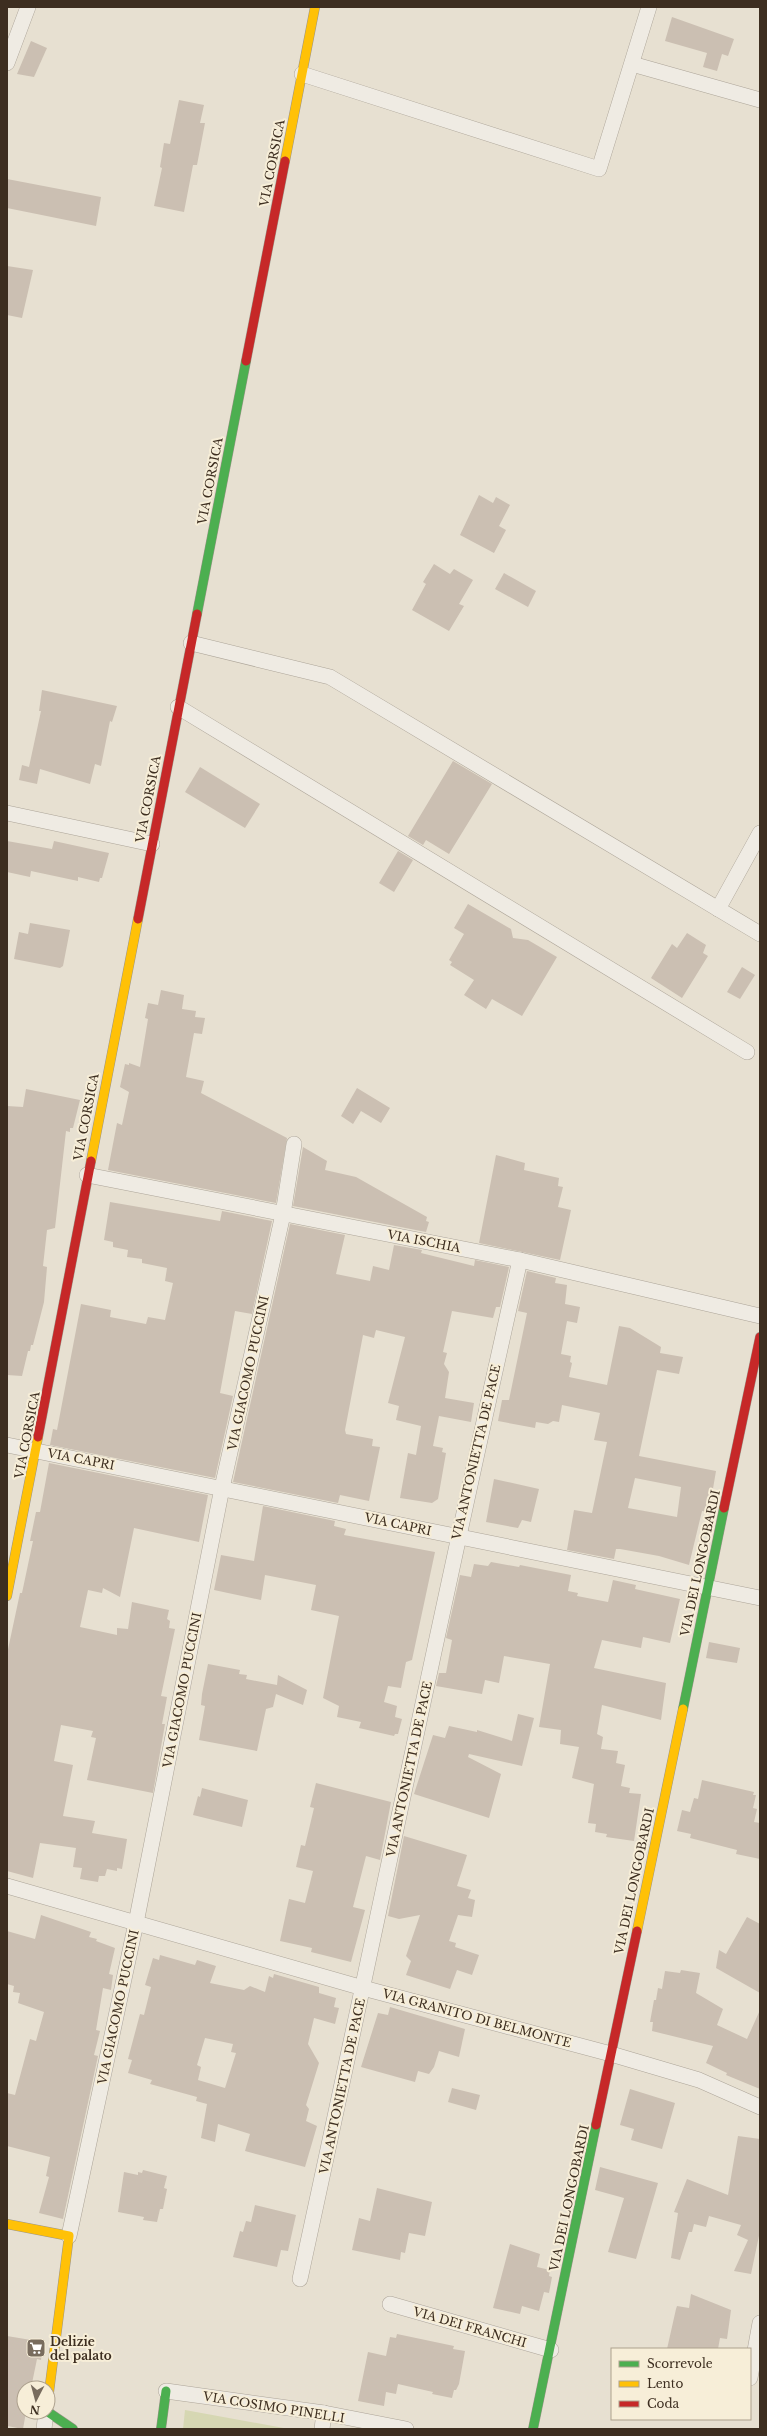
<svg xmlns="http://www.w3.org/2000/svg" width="767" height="2436" font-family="'Libre Baskerville',serif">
	<rect width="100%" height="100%" fill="#e7e0d1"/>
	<!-- green -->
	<path fill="#d6d7b3" d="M185 2410 289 2429H183Z"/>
	<!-- building -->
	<g fill="#cbbfb2" fill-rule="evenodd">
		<path d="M672 17 734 39 728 56 722 54 717 71 703 67 707 53 665 41Z"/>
		<path d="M31 41 47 48 34 77 17 74Z"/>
		<path d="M179 100 204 105 200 123H205L197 165H193L184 212 154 206 162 168 160 167 164 143 170 144Z"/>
		<path d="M7 179 101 197 96 226 7 208Z"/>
		<path d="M7 266 33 270 22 318 7 315Z"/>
		<path d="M479 495 493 503 496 497 510 505 499 526 506 530 494 553 460 535Z"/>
		<path d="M434 564 450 574 454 569 473 580 459 604 464 606 449 631 412 610 426 584 423 582Z"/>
		<path d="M504 573 536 591 528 607 495 589Z"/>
		<path d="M42 690 117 706 112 722 110 721 101 766 95 764 90 784 40 769 37 784 19 780 22 765 29 767 41 711H39Z"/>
		<path d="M453 761 492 784 449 854 426 840 423 845 408 836Z"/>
		<path d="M200 767 260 804 245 828 185 792Z"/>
		<path d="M7 841 52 849 54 841 109 853 102 878H100L99 882 78 877V881L31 871 30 877 7 872Z"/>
		<path d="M398 851 413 860 394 892 379 883Z"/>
		<path d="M468 904 511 929 513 938 528 940 557 957 522 1016 492 999 486 1009 464 995 474 980 450 965 452 962 449 960 464 934 454 928Z"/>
		<path d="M30 923 70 930 63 966 60 968 14 959 19 932 28 934Z"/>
		<path d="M687 933 706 945 703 953 708 956 682 998 651 978 672 944 677 948Z"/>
		<path d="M742 967 755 975 740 999 727 992Z"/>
		<path d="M161 990 184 995 182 1009 196 1011 195 1017 205 1018 202 1034 194 1033 186 1077 204 1081 201 1093 287 1138 276 1203 108 1170 117 1123 122 1125 129 1092 120 1087 125 1064 129 1065V1063L140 1067 148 1019 145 1018 148 1003 158 1005Z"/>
		<path d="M357 1088 390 1108 381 1123 361 1111 353 1124 341 1116Z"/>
		<path d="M26 1089 80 1100 73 1128H70V1132L66 1131 55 1228 47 1230 43 1266 47 1267 44 1302 33 1345H31L30 1351H28L22 1376 7 1375V1106L23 1107Z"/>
		<path d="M303 1147 327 1161 325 1170 356 1177 427 1217 426 1221 429 1222 426 1232 293 1206Z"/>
		<path d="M496 1155 525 1163 524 1170 559 1178 558 1186 563 1187 558 1207 571 1210 560 1260 479 1243Z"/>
		<path d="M110 1202 220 1221 222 1211 272 1221 252 1314 235 1311 220 1393 233 1396 215 1478 50 1445 53 1429 57 1430 81 1304 111 1310 110 1317 146 1324 148 1317 165 1320 173 1283 165 1281 167 1268 142 1263V1259L127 1257 128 1250 113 1247V1242L104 1240Z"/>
		<path d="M290 1224 345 1235 336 1274 370 1281 373 1266 389 1270 394 1245 422 1250 421 1253 474 1266 475 1260 509 1267 500 1307H496L493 1318 452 1311 443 1352 447 1353 444 1364 449 1372 445 1398 474 1403 471 1422 439 1416 433 1446 443 1448 442 1452 446 1453 438 1499 432 1503 400 1498 408 1453 416 1455 421 1426 396 1420 399 1406 388 1403 405 1337 376 1330 374 1338 363 1335 345 1430 346 1434 373 1439 372 1446 380 1447 369 1501 340 1495 338 1503 233 1482Z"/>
		<path d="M527 1271 556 1278 555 1283 567 1285 565 1304 580 1307 577 1323 567 1321 561 1354 571 1356 570 1362 572 1363 569 1377 607 1385 619 1326 630 1328 661 1347 660 1353 683 1357 679 1374 657 1370 639 1456 716 1471 709 1512 702 1511 689 1565 659 1556 620 1549H616L614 1559 567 1550 574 1510 592 1513 607 1442 594 1440 600 1413 562 1405 559 1422 553 1421 548 1424 536 1422 535 1428 498 1421 502 1400H509L527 1313 518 1311ZM635 1478 681 1487 677 1517 628 1508Z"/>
		<path d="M49 1463 208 1495 199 1542 134 1528 120 1597 103 1588 102 1593 88 1590 80 1627 117 1635V1628L128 1629 132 1602 169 1610 167 1619 170 1621 169 1628 175 1629 161 1696 167 1697 162 1724H165L153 1793 87 1780 96 1738 91 1737 93 1731 61 1725 54 1761 73 1765 63 1816 95 1821 92 1833 127 1839 122 1869 117 1868V1871L107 1869 105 1876H99L98 1882 80 1879 82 1868 73 1867 76 1848 40 1843 33 1878 7 1871V1654L20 1593H22L33 1541H30L36 1512H40Z"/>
		<path d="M494 1479 539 1489 531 1522 522 1520 518 1528 486 1522Z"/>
		<path d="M263 1506 335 1521 334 1526 346 1529 344 1535 435 1552 412 1660 406 1662 401 1688 388 1686 384 1702 397 1706 395 1717 402 1719 398 1734H395L394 1736 359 1728 361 1722 337 1717 339 1706 323 1698 339 1616 311 1610 316 1585 265 1575 261 1600 214 1590 221 1555 254 1561Z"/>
		<path d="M491 1562 519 1567 520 1565 571 1575 568 1591 578 1593 577 1596 608 1602 613 1580 636 1585 635 1589 680 1599 670 1643 643 1637 641 1648 602 1640 594 1668 666 1683 661 1720 602 1705 597 1734 603 1737 601 1749 618 1751 616 1763 625 1765 621 1786 630 1788 629 1793 641 1794 634 1841 606 1837 607 1834 595 1832 596 1824 588 1823 594 1784 572 1778 579 1747 560 1744 561 1730 539 1727 550 1664 504 1656 499 1683 485 1680 482 1694 436 1686 439 1673H446L452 1640 446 1638 460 1575 471 1577 474 1564 488 1566Z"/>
		<path d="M709 1642 740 1648 737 1663 706 1658Z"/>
		<path d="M208 1664 240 1670 239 1674 247 1675 246 1679 277 1685 278 1675 307 1690 303 1705 276 1694 273 1707 266 1709 257 1751 199 1740 205 1706 201 1705 202 1694Z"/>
		<path d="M518 1714 534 1718 522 1766 469 1754 468 1757 501 1774 489 1818 414 1794 433 1735 445 1738 449 1726 477 1732V1730L512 1741Z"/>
		<path d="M702 1780 754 1792 753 1795H756L753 1808 757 1809 754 1822 760 1823V1859L736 1854 737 1850 690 1838 691 1834 677 1831 682 1810 690 1812 694 1798 698 1799Z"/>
		<path d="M316 1783 391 1802 380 1860 366 1856 353 1907 365 1910 351 1962 311 1952 312 1948 280 1941 289 1899 305 1903 313 1871 296 1867 301 1845 305 1846 314 1808 310 1807Z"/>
		<path d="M202 1788 248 1800 242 1827 193 1815 198 1796 200 1797Z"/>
		<path d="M404 1836 467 1855 457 1886 471 1890 468 1898 475 1900 472 1917 458 1915 449 1941 456 1943 455 1947 479 1955 472 1975 457 1970 450 1989 406 1975 411 1961 406 1956 420 1915 399 1919 388 1916Z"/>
		<path d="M41 1915 91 1932 89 1937 97 1939 96 1941 115 1948 109 1974 113 1975 111 1990 103 1988 96 2030 100 2031 94 2055 98 2056 63 2219 39 2213 49 2177 46 2176 50 2157 7 2146V2093L15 2095 30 2039 36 2041 44 2012 18 2003 20 1993 13 1992 14 1986 7 1984V1931L35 1939Z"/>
		<path d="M747 1917 760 1924V1993L716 1968 719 1950 726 1954Z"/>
		<path d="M160 1955 195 1965 197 1960 216 1966 210 1983 244 1990 250 1986 265 1992 269 1976 273 1978 274 1974 319 1987V1993L336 1998 334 2007 339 2008 335 2024 314 2018 308 2044 319 2063 306 2105 309 2109 306 2121 317 2126 305 2167 245 2151 250 2134 218 2124 215 2142 201 2138 207 2104 196 2101 197 2097 150 2084 152 2080 128 2073 132 2060 128 2059 140 2014 144 2015 151 1987 145 1985 153 1958 159 1960ZM205 2038 233 2044 231 2052 236 2053 225 2088 198 2080 201 2067 197 2065Z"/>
		<path d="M681 1970 700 1973 696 1993 723 2009 717 2025 747 2039 760 2010V2089L726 2075 727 2073 706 2063 713 2046 652 2031 653 2022H650L654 2000H656L658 1988 662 1989 665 1971 680 1973Z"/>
		<path d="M390 2007 465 2029 459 2057 439 2051 434 2067 429 2074 418 2071 415 2082 361 2067 378 2013 388 2015Z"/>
		<path d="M452 2088 480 2095 476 2110 448 2102Z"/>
		<path d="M630 2089 675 2103 662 2149 631 2140 634 2129 620 2125Z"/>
		<path d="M738 2136 760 2139V2231L751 2274 734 2271 748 2240 737 2235 741 2225 709 2216 706 2227 694 2224 692 2232H689L680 2260 671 2258 678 2213 674 2212 687 2179 728 2195Z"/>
		<path d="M600 2167 658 2183 636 2259 608 2252 624 2198 595 2190Z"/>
		<path d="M143 2170 167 2176 164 2188 167 2189 163 2209H160L157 2222 143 2220 144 2217 118 2212 124 2172 138 2175V2172L142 2173Z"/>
		<path d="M377 2188 432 2202 425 2236 409 2233 405 2253 401 2252 400 2260 352 2250 359 2218 370 2221Z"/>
		<path d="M255 2205 296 2215 288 2251 281 2250 277 2267 233 2257 240 2231 243 2232 246 2221 251 2222Z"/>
		<path d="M510 2244 540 2254 537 2267 550 2270 549 2276 552 2277 549 2293 544 2292 539 2311 522 2306 520 2314 493 2308Z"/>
		<path d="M691 2294 731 2310 727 2339 720 2338 718 2349H667L676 2309 677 2306 689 2308Z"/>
		<path d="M397 2334 454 2346 453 2349 465 2351 459 2384 456 2390H454L452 2398 432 2394 433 2392 398 2384 396 2394 386 2392 384 2406 358 2401 368 2352 386 2356 390 2337 396 2338Z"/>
		<path d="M7 2336 43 2342 41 2360 37 2359 31 2388H24V2412H26L23 2429 7 2426Z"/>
	</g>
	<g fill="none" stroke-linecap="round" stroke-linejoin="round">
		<defs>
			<g id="street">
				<path d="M7 63 28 7"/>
				<path d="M632 64 760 100"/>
				<path d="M302 74 599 169 649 7"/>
				<path d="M191 643 330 677 760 934"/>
				<path d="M178 707 747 1052"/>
				<path d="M7 813 152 844"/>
				<path d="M718 909 760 833"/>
				<path d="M87 1175 520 1260 760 1316"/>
				<path d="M7 1445 760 1598"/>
				<path d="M7 1886 363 1988 611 2054 699 2080 760 2107"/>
				<path d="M69 2236 136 1923 222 1488 283 1214 294 1144"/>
				<path d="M300 2279C374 1939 443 1599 520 1260"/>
				<path d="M390 2304 551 2350"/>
				<path d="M750 2378 760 2323"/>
				<path d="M166 2391 324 2413 406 2429"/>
				<path d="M44 2429 46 2412"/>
				<path d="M322 2429 324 2413"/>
			</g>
			<g id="fast">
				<path d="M197 614 246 361"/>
				<path d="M683 1709 724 1508"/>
				<path d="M48 2412 73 2429"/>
				<path d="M161 2429 166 2391"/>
				<path d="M533 2429 596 2125"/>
			</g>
			<g id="slow">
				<path d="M285 161 315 7"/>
				<path d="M91 1161 138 919"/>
				<path d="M7 1596 38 1437"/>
				<path d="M637 1931 683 1709"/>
				<path d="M7 2224 69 2236 48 2400"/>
			</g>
			<g id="jam">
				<path d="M246 361 285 161"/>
				<path d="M138 919 197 614"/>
				<path d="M38 1437 91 1161"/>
				<path d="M724 1508 760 1337"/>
				<path d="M596 2125 637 1931"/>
			</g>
		</defs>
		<!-- street casing -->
		<use href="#street" stroke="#ada599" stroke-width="16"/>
		<!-- fast casing -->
		<use href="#fast" stroke="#9c958a" stroke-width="10"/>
		<!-- slow casing -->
		<use href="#slow" stroke="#9c958a" stroke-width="10"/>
		<!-- jam casing -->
		<use href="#jam" stroke="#9c958a" stroke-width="10"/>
		<!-- street -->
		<use href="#street" stroke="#efebe3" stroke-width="15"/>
		<!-- fast -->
		<use href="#fast" stroke="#4caf50" stroke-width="9"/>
		<!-- slow -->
		<use href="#slow" stroke="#ffc107" stroke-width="9"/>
		<!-- jam -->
		<use href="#jam" stroke="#c62828" stroke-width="9"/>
	</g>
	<!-- icons -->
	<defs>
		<symbol id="supermarket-square" viewBox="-11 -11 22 22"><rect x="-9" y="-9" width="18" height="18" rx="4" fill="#786c5e" stroke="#f7eed8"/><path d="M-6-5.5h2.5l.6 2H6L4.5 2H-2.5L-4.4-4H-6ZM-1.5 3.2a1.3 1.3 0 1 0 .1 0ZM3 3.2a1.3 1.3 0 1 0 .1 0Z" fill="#fff"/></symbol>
	</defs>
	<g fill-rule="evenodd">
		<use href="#supermarket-square" x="25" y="2337" width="22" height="22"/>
	</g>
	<g text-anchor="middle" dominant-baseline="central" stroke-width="4" stroke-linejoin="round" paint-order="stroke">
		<!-- street labels -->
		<g font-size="12" fill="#3d2e20" stroke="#f7eed8">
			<text transform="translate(272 163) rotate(-79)">VIA CORSICA</text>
			<text transform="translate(210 481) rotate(-79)">VIA CORSICA</text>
			<text transform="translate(148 799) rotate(-79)">VIA CORSICA</text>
			<text transform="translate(86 1117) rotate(-79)">VIA CORSICA</text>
			<text transform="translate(424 1241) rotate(11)">VIA ISCHIA</text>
			<text transform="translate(248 1373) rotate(-78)">VIA GIACOMO PUCCINI</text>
			<text transform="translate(27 1435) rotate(-79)">VIA CORSICA</text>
			<text transform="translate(476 1452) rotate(-77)">VIA ANTONIETTA DE PACE</text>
			<text transform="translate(81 1459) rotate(11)">VIA CAPRI</text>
			<text transform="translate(398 1524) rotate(12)">VIA CAPRI</text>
			<text transform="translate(700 1563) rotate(-78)">VIA DEI LONGOBARDI</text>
			<text transform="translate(182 1690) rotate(-79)">VIA GIACOMO PUCCINI</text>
			<text transform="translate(409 1769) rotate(-78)">VIA ANTONIETTA DE PACE</text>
			<text transform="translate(634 1881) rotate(-78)">VIA DEI LONGOBARDI</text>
			<text transform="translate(118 2007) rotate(-78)">VIA GIACOMO PUCCINI</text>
			<text transform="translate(477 2018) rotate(15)">VIA GRANITO DI BELMONTE</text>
			<text transform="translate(342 2086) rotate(-78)">VIA ANTONIETTA DE PACE</text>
			<text transform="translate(569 2198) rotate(-78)">VIA DEI LONGOBARDI</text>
			<text transform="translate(470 2327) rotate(16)">VIA DEI FRANCHI</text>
			<text transform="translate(274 2407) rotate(9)">VIA COSIMO PINELLI</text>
		</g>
		<!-- poi labels -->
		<g font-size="12" font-weight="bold" fill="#3d2e20" stroke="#f7eed8" text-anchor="start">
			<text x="50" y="2341">Delizie<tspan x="50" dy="14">del palato</tspan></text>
		</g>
	</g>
	<!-- border -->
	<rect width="767" height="2436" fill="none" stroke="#3d2e20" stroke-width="16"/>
	<!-- legend -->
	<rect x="611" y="2348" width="140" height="72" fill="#f7eed8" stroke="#ada18e"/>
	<rect x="619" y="2361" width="20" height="6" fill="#4caf50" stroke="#ada18e"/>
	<text x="647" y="2368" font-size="12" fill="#3d2e20">Scorrevole</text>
	<rect x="619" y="2381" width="20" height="6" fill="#ffc107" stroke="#ada18e"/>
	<text x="647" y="2388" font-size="12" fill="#3d2e20">Lento</text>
	<rect x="619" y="2401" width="20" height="6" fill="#c62828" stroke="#ada18e"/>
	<text x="647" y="2408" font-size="12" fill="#3d2e20">Coda</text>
	<!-- north arrow -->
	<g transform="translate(36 2400) rotate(186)"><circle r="19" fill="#f7eed8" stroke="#ada18e"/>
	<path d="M0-3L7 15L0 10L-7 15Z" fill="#786c5e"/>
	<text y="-6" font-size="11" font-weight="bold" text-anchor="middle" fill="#3d2e20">N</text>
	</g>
</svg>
